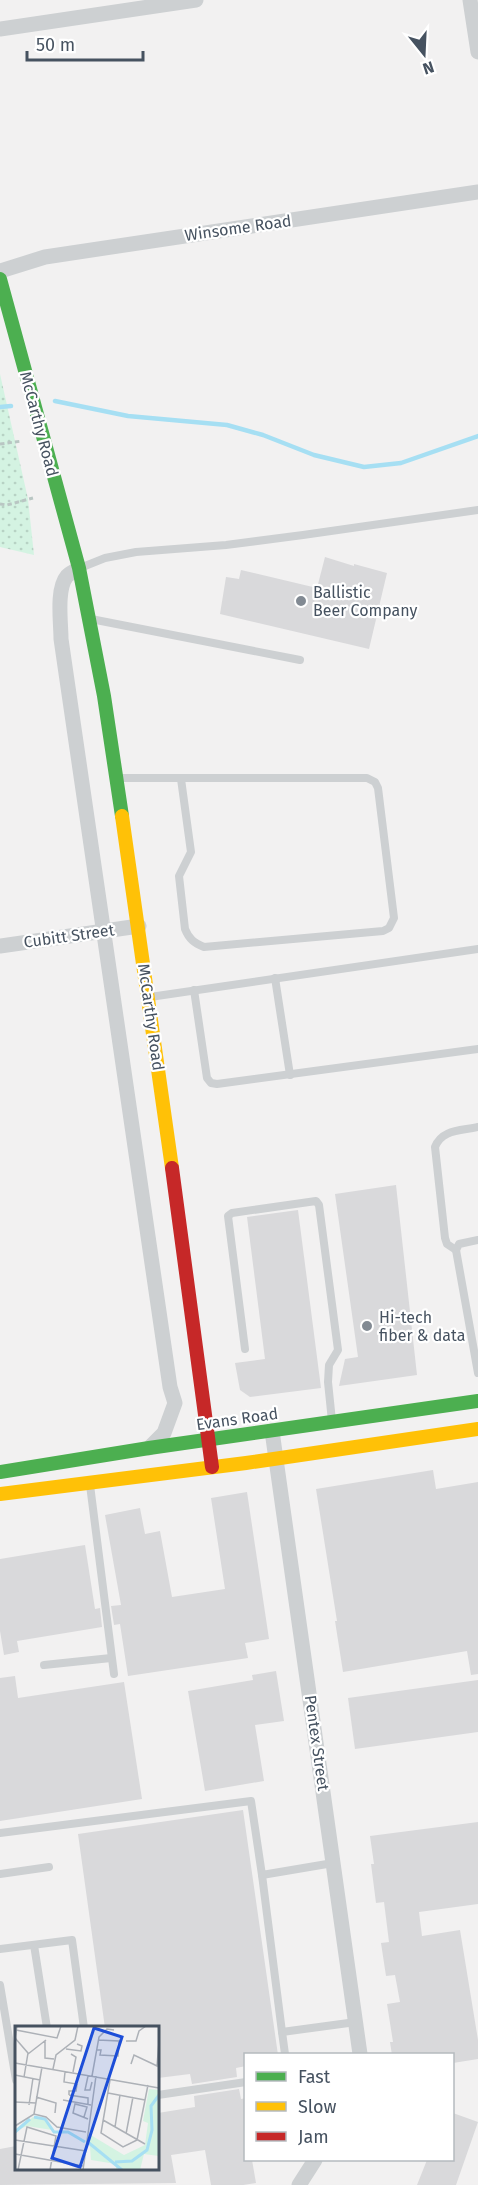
<svg xmlns="http://www.w3.org/2000/svg" width="478" height="2185" font-family="'Fira Sans',sans-serif">
	<defs>
		<pattern id="green-dots" width="8" height="8" patternUnits="userSpaceOnUse" patternTransform="scale(1.5)"><rect width="8" height="8" fill="#d4f3e2"/><path d="M2 2h.1M6 6h.1" fill="none" stroke="#b7d2c4" stroke-width="1.8" stroke-linecap="round"/></pattern>
	</defs>
	<rect width="100%" height="100%" fill="#f2f1f1"/>
	<!-- green -->
	<path fill="url(#green-dots)" d="M0 374 28 499 34 555 0 547Z"/>
	<g fill="none" stroke-linecap="round" stroke-linejoin="round">
		<!-- stream -->
		<g stroke="#a6dff3" stroke-width="4.5">
			<path d="M55 401 128 416 227 425 263 435 314 455 364 467 401 463 478 436"/>
			<path d="M0 407 11 406"/>
		</g>
	</g>
	<!-- building -->
	<g fill="#d9d9db">
		<path d="M325 557 354 566V564L387 573 369 649 220 614 226 577 239 579 241 570 317 588Z"/>
		<path d="M396 1185 417 1375 339 1386 345 1359 358 1357 335 1194Z"/>
		<path d="M298 1210 321 1388 250 1397 240 1390 235 1363 265 1359 247 1217Z"/>
		<path d="M433 1470 436 1489 478 1482V1674L471 1675 467 1651 343 1672 335 1621H337L316 1489Z"/>
		<path d="M247 1492 269 1639 245 1643 248 1658 128 1676 120 1624 114 1625 111 1606 121 1605 105 1515 140 1508 145 1534 160 1531 172 1597 225 1589 211 1498Z"/>
		<path d="M85 1545 95 1609 100 1608 102 1627 17 1641 19 1652 4 1655 0 1631V1559Z"/>
		<path d="M276 1671 284 1721 255 1725 264 1781 205 1791 188 1691 253 1680 252 1675Z"/>
		<path d="M15 1676 18 1698 124 1682 142 1799 0 1821V1678Z"/>
		<path d="M478 1680V1732L355 1749 348 1698Z"/>
		<path d="M243 1810 278 2055H246V2066L236 2068 237 2077 192 2084 190 2074 158 2078V2028H105L78 1834Z"/>
		<path d="M478 1822V1904L419 1912 422 1936 460 1930 478 2040V2059L453 2063V2055H392L390 2042H393L387 2004 400 2002 395 1975 386 1976 381 1943 389 1942 384 1902 376 1903 371 1864H374L370 1836Z"/>
		<path d="M239 2089 241 2099 246 2098V2160H252L256 2183 243 2185H211L205 2150 171 2155 176 2183 0 2185V2149L16 2146V2169H35V2171L50 2169H158V2113L195 2107 194 2096Z"/>
		<path d="M453 2113 478 2122 456 2185H417L427 2160H453Z"/>
	</g>
	<g fill="none" stroke-linecap="round" stroke-linejoin="round">
		<!-- path -->
		<g stroke="#b9c6c3" stroke-width="3" stroke-dasharray="4.5 3" stroke-linecap="butt">
			<path d="M0 444 22 441"/>
			<path d="M0 504 7 505 33 498"/>
		</g>
		<!-- lane -->
		<g stroke="#cdd0d2" stroke-width="8">
			<path d="M80 568 105 558 136 552 226 545 303 535 478 510"/>
			<path d="M91 619 300 660"/>
			<path d="M117 778H367L375 782 378 788 394 918 389 928 383 931 204 947C194 943 189 939 185 929L179 876 191 852 181 779"/>
			<path d="M275 978 290 1075"/>
			<path d="M194 990 207 1078 211 1083 217 1084 478 1049"/>
			<path d="M150 997 478 949"/>
			<path d="M478 1240 459 1244 456 1250 478 1373"/>
			<path d="M456 1250 447 1244 445 1238 435 1147C442 1129 461 1131 478 1127"/>
			<path d="M245 1349 228 1216 232 1213 316 1201 319 1205 338 1350 329 1365 328 1382 332 1421"/>
			<path d="M90 1485 114 1674"/>
			<path d="M44 1665 111 1658"/>
			<path d="M0 1833 251 1801 262 1875 333 1863"/>
			<path d="M0 1874 49 1867"/>
			<path d="M262 1875 282 2032"/>
			<path d="M34 1945 47 2028"/>
			<path d="M0 1949 72 1940 84 2028"/>
			<path d="M0 1985 16 2080"/>
			<path d="M285 2054 282 2032 356 2022"/>
			<path d="M158 2095 246 2082"/>
		</g>
		<!-- street -->
		<g stroke="#cdd0d2" stroke-width="15">
			<path d="M470 0 478 52"/>
			<path d="M0 29 196 0"/>
			<path d="M0 271 45 257 478 192"/>
			<path d="M79 568C75 571 70 573 67 576 56 589 61 623 61 639L170 1387 175 1403 164 1433 149 1448"/>
			<path d="M0 946 139 926"/>
			<path d="M272 1431 360 2054"/>
			<path d="M299 2185 315 2160"/>
		</g>
		<!-- fast -->
		<g stroke="#4caf50" stroke-width="14">
			<path d="M0 279 79 568 104 696 122 816"/>
			<path d="M0 1472 149 1448 478 1401"/>
		</g>
		<!-- slow -->
		<g stroke="#ffc107" stroke-width="14">
			<path d="M122 816 172 1168"/>
			<path d="M0 1494 246 1463 478 1429"/>
		</g>
		<!-- jam -->
		<path stroke="#c62828" stroke-width="14" d="M172 1168 212 1467"/>
	</g>
	<!-- markers -->
	<g fill="#828a93" stroke="#fff" stroke-width="2">
		<circle cx="301" cy="601" r="6"/>
		<circle cx="367" cy="1326" r="6"/>
	</g>
	<g text-anchor="middle" dominant-baseline="central" stroke-width="4.5" stroke-linejoin="round" paint-order="stroke">
		<!-- street labels -->
		<g font-size="16" fill="#465260" stroke="#fff">
			<text transform="translate(238 228) rotate(-8)">Winsome Road</text>
			<text transform="translate(39 424) rotate(75)">McCarthy Road</text>
			<text transform="translate(69 936) rotate(-8)">Cubitt Street</text>
			<text transform="translate(151 1017) rotate(82)">McCarthy Road</text>
			<text transform="translate(237 1419) rotate(-8)">Evans Road</text>
			<text transform="translate(317 1743) rotate(82)">Pentex Street</text>
		</g>
		<!-- poi labels -->
		<g font-size="16" fill="#465260" stroke="#fff" text-anchor="start">
			<text x="313" y="592">Ballistic<tspan x="313" dy="18">Beer Company</tspan></text>
			<text x="379" y="1317">Hi-tech<tspan x="379" dy="18">fiber &amp; data</tspan></text>
		</g>
	</g>
	<!-- overview -->
	<g transform="translate(15 2026)">
		<rect width="144" height="144" fill="#f2f1f1"/>
		<path d="M134 63 144 64V130L129 128 125 144H101V138L76 134 74 108 109 129 130 119 133 97 128 95ZM18 91 30 94 37 104 12 100 3 104Z" fill="#d4f3e2"/>
		<path fill="none" stroke="#a6dff3" stroke-width="3" d="M19 91 30 93 39 106H53L70 116M0 106 15 93M74 117 107 144M100 136 117 135 132 124 137 104 136 80 144 69"/>
		<path fill="none" stroke="#adb1b7" stroke-width="1.5" d="M2 0 0 12 13 27 9 51M1 4 42 12 46 0M30 15V32L39 33M111 15H121L124 5 131 0M51 23 66 25 67 20 62 18M81 24H86L85 29 103 30 104 15 83 14M13 28 31 14M56 28 61 31 58 46M0 37 144 62M116 38 119 29 138 38M138 38 142 40 144 16M38 43 41 29 60 14 63 0M50 46 49 56 61 58 63 48M0 49 25 54M73 50 70 64H75L77 56M77 50 84 11 92 3 99 4M95 54 86 107 108 121 122 114M93 67 130 74M54 69 73 72V79M54 69V65H61L62 58M21 71 41 77 40 87M48 74 76 79M0 76 21 77M14 79 18 52M19 88 27 41M69 91 72 81 60 78 58 87 73 93M88 94 130 118M0 100 19 88 31 91 42 101 71 106M100 101 105 69M111 108 118 71M0 114 71 125M122 114 133 59M0 128 68 140M3 144 12 101 41 110 35 144M68 144 81 50"/>
		<path fill="#1d4ed8" fill-opacity="0.15" stroke="#1d4ed8" stroke-width="3" d="M79 2 107 11 65 141 37 132Z"/>
		<rect width="144" height="144" fill="none" stroke="#465260" stroke-width="3"/>
	</g>
	<!-- legend -->
	<rect x="244" y="2053" width="210" height="108" fill="#ffffff" stroke="#b5babf" stroke-width="1.5"/>
	<rect x="256" y="2072" width="30" height="9" fill="#4caf50" stroke="#b5babf" stroke-width="1.5"/>
	<text x="298" y="2083" font-size="18" fill="#465260">Fast</text>
	<rect x="256" y="2102" width="30" height="9" fill="#ffc107" stroke="#b5babf" stroke-width="1.5"/>
	<text x="298" y="2113" font-size="18" fill="#465260">Slow</text>
	<rect x="256" y="2132" width="30" height="9" fill="#c62828" stroke="#b5babf" stroke-width="1.5"/>
	<text x="298" y="2143" font-size="18" fill="#465260">Jam</text>
	<!-- north arrow -->
	<g transform="translate(424 54) rotate(162)" stroke="#ffffff" stroke-width="4.5" paint-order="stroke">
	<path d="M0-4.5L10 22L0 15L-10 22Z" fill="#465260"/>
	<text y="-9" font-size="16" font-weight="bold" text-anchor="middle" fill="#465260">N</text>
	</g>
	<!-- scale -->
	<path d="M27 51v9h116v-9" fill="none" stroke="#465260" stroke-width="3"/>
	<text x="36" y="51" font-size="18" fill="#465260" stroke="#ffffff" stroke-width="4.5" paint-order="stroke">50 m</text>
</svg>
